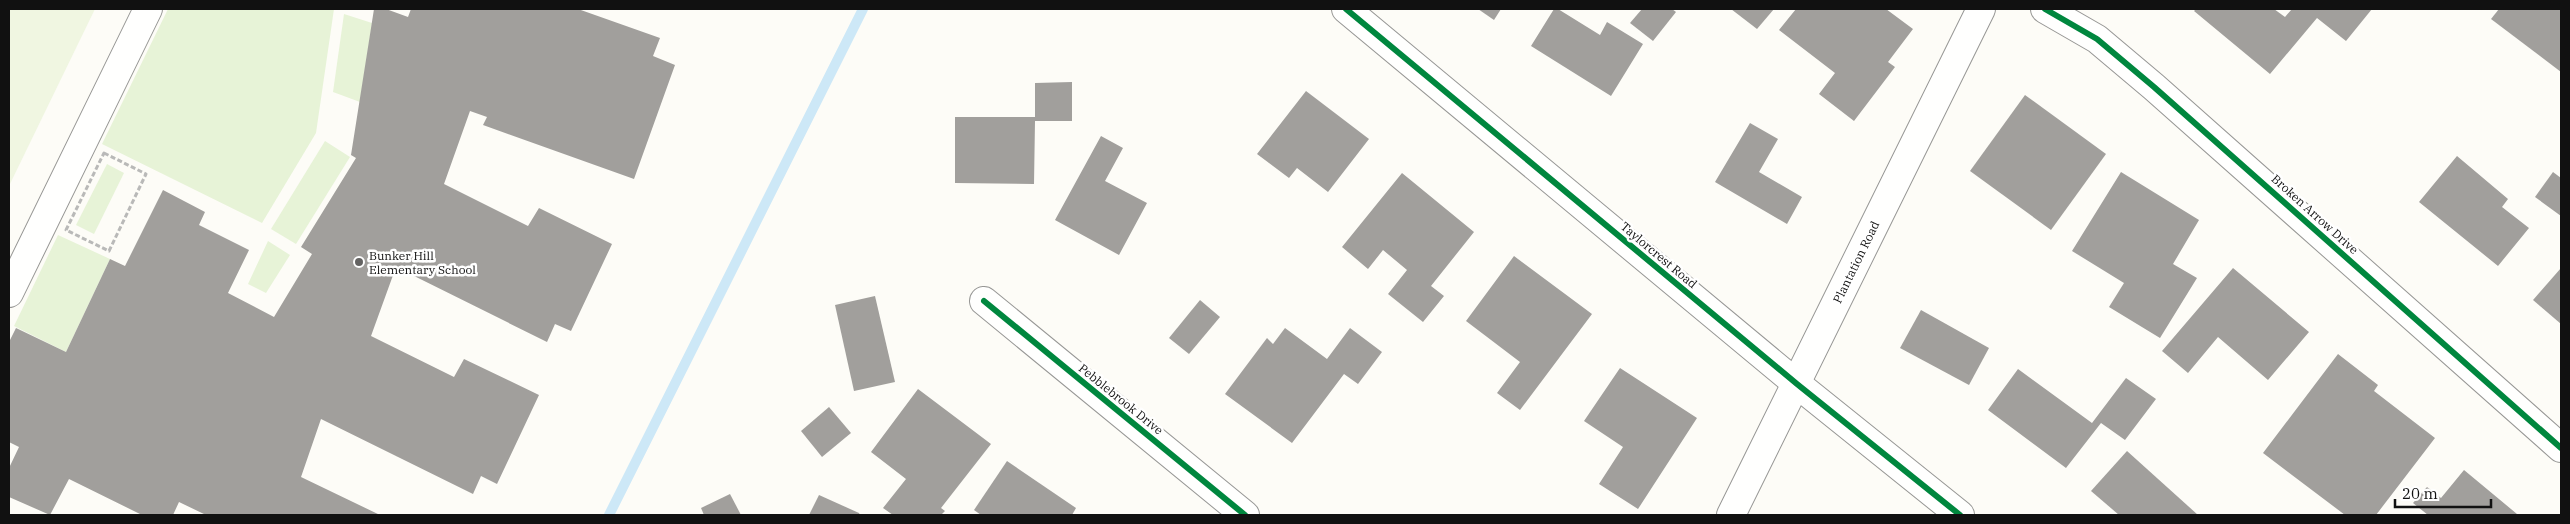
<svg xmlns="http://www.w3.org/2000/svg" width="2570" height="524" font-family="'IBM Plex Serif',serif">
	<rect width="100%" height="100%" fill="#fdfcf7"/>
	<!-- green -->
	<g fill="#e7f3d7">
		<path d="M168 9H334L316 133 262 223 102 144Z"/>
		<path d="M344 14 372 23 360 102 333 92Z"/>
		<path d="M325 141 350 157 296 244 271 229Z"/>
		<path d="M107 164 124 173 94 234 76 225Z"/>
		<path d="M58 235 110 259 66 352 14 326Z"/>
		<path d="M268 241 290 255 266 293 248 284Z"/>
	</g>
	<!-- pitch -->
	<path fill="#f0f6e1" d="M9 9H95L9 186Z"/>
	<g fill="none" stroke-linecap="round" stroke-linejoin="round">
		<!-- stream -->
		<path stroke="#cde8f7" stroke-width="10" d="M609 515 863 9"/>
	</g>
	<!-- building -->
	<g fill="#a19f9c">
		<path d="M374 9H386L408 17 411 9H578L660 38 653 56 675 65 634 179 483 125 487 117 470 111 444 184 528 226 539 208 612 244 571 331 555 324 547 342 396 267 371 336 454 377 464 359 539 395 497 484 481 476 473 494 321 419 301 477 380 515H206L179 502 173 515H142L69 479 50 515 9 497V468L19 447 9 442V342L16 328 66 352 110 259 125 266 163 190 205 212 199 225 249 250 228 293 274 317 312 254 301 247 356 158 351 155Z"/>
		<path d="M1478 9H1501L1494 20Z"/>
		<path d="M1554 9H1558L1600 35 1607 22 1643 44 1611 96 1531 46Z"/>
		<path d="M1642 9H1672L1676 12 1653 41 1630 23Z"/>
		<path d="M1731 9H1774L1757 29Z"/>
		<path d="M1796 9H1886L1913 29 1888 62 1895 67 1854 121 1819 94 1835 73 1779 30Z"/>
		<path d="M2196 9H2274L2285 17 2292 9H2372L2346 41 2317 18 2270 74 2194 11Z"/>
		<path d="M2499 9H2561V72L2491 19Z"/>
		<path d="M1072 82V121H1035L1034 184 955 183V117H1035V83Z"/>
		<path d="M1306 91 1369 139 1328 192 1297 168 1289 178 1257 154Z"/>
		<path d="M2025 95 2106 154 2051 230 1970 171Z"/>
		<path d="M1750 123 1778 139 1759 172 1802 197 1787 224 1715 182Z"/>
		<path d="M1101 136 1123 148 1105 181 1147 203 1119 255 1055 220Z"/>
		<path d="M2457 156 2508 199 2502 207 2529 228 2498 266 2419 202Z"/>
		<path d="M2121 172 2199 220 2173 264 2197 278 2160 338 2109 307 2124 283 2072 251Z"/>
		<path d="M2553 172 2561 178V216L2535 197Z"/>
		<path d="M1402 173 1474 232 1431 286 1444 296 1423 322 1388 294 1407 270 1383 250 1368 269 1342 247Z"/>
		<path d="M1514 256 1592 314 1520 410 1497 393 1520 362 1466 321Z"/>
		<path d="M2233 268 2309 332 2268 380 2218 337 2188 373 2162 351Z"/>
		<path d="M2561 268V324L2533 300Z"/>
		<path d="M875 296 895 382 854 391 835 305Z"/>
		<path d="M1200 300 1220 317 1189 354 1169 338Z"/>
		<path d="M1921 310 1989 348 1969 385 1900 348Z"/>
		<path d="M1285 328 1327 359 1350 328 1382 352 1358 384 1344 374 1292 443 1225 394 1267 338 1273 344Z"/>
		<path d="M2338 354 2378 385 2374 391 2435 438 2376 515H2345L2263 453Z"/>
		<path d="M1620 368 1697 418 1638 509 1599 484 1623 447 1584 421Z"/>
		<path d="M2018 369 2092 423 2126 378 2156 399 2125 440 2101 423 2066 468 1988 410Z"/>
		<path d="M918 389 991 444 941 508 945 511 941 515H893L883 508 906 479 871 452Z"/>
		<path d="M829 407 851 433 822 457 801 431Z"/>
		<path d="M2127 451 2198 515H2119L2091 491Z"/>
		<path d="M1007 461 1076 508 1072 515H981L974 510Z"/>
		<path d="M2464 470 2517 514 2516 515H2428L2413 503 2427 487 2441 498Z"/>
		<path d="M730 494 741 515H704L701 508Z"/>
		<path d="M819 495 859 513 860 515H809Z"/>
	</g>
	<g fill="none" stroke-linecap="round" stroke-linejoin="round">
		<defs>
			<g id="minor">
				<path d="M1346 9 1797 384 1960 515"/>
				<path d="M2045 9 2097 39 2154 87 2561 448"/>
				<path d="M9 293 148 9"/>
				<path d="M984 301 1245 515"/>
				<path d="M1731 515 1981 9"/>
			</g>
		</defs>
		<!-- minor casing -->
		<use href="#minor" stroke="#979795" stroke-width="30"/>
		<!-- path -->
		<path stroke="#b9b9b8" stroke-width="3" stroke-dasharray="5 2.5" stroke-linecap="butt" d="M104 153 146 174 109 251 66 230Z"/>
		<!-- minor -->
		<use href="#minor" stroke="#fffffe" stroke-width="28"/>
		<defs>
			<g id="cycleway">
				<path d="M1346 9 1797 384 1960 515"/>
				<path d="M2045 9 2097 39 2154 87 2561 448"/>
				<path d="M984 301 1245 515"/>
			</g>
		</defs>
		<!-- cycleway casing -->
		<use href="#cycleway" stroke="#fff" stroke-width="9"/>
		<!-- cycleway -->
		<use href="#cycleway" stroke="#00873e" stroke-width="6"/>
	</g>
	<!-- markers -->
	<circle fill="#646362" stroke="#fff" stroke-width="2" cx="359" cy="262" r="5"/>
	<g text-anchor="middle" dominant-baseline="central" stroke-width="5" stroke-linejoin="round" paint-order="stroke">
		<!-- street labels -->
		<g font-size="12" fill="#111" stroke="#fff">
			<text transform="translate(2315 214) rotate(42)">Broken Arrow Drive</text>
			<text transform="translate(1659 255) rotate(40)">Taylorcrest Road</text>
			<text transform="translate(1856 262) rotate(-64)">Plantation Road</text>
			<text transform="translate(1121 399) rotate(39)">Pebblebrook Drive</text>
		</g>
		<!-- poi labels -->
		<g font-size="12" fill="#111" stroke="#fff" text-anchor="start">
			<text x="369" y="255">Bunker Hill<tspan x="369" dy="14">Elementary School</tspan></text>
		</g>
	</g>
	<!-- border -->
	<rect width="2570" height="524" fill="none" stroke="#111111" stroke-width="20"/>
	<!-- scale -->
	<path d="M2395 499v8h96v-8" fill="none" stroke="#111111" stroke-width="2.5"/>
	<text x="2402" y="499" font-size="15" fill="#111111" stroke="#ffffff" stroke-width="4" paint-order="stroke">20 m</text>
</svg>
